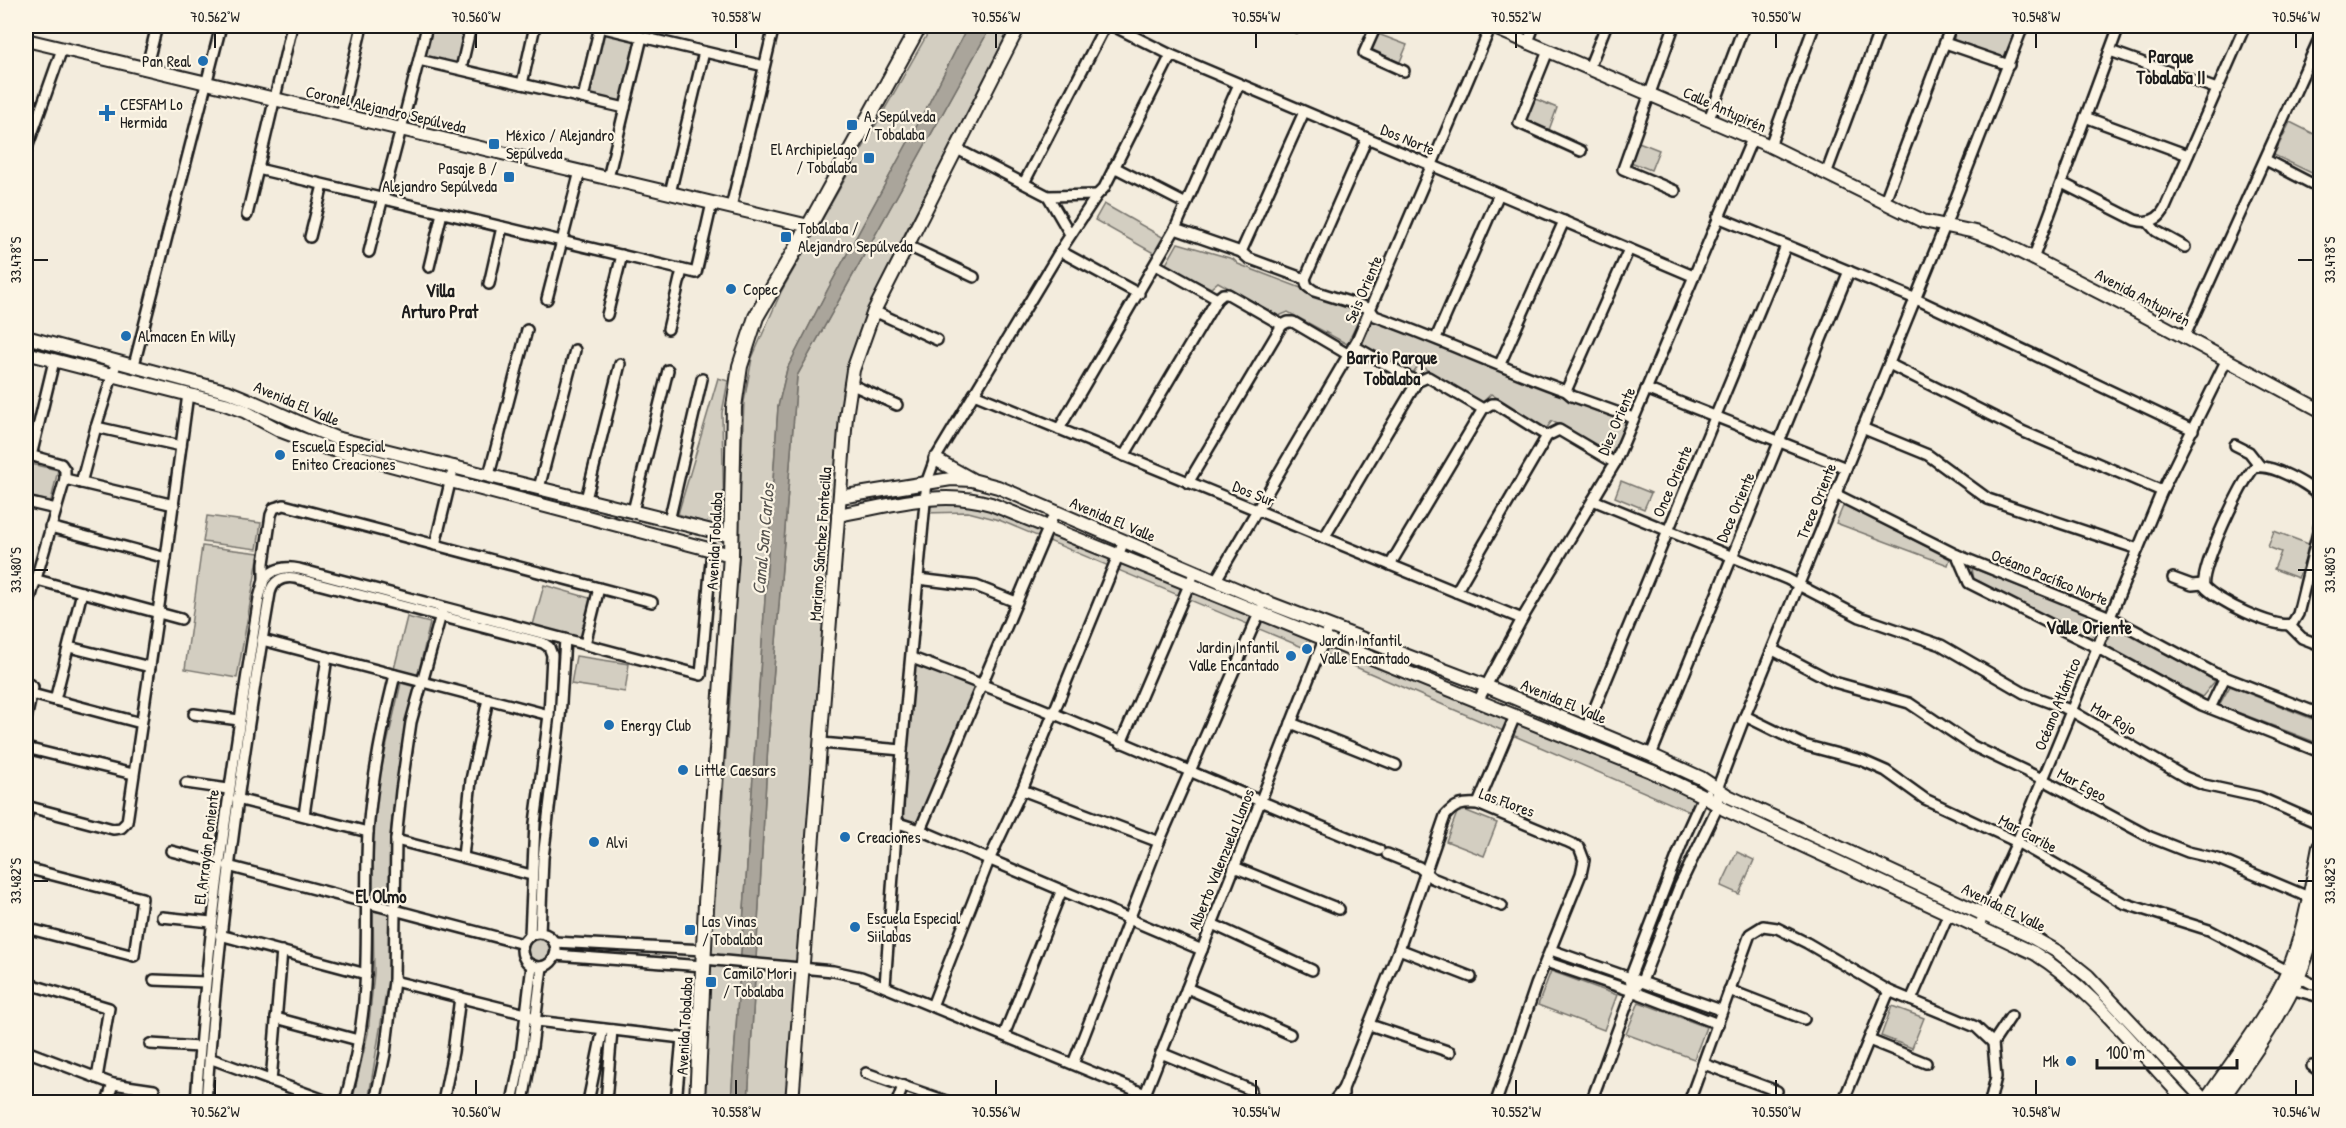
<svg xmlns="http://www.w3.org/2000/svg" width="2346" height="1128" font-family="'Patrick Hand',sans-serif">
	<rect width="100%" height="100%" fill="#f3ecdd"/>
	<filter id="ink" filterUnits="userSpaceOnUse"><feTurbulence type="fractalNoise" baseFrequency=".0167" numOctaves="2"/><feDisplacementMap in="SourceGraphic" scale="12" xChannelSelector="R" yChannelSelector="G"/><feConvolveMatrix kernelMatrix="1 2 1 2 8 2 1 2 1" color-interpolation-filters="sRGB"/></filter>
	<g filter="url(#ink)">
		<!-- green -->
		<g fill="#d3cec1" stroke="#78756e" stroke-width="1.5">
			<path d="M429 26H469L459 64 421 55Z"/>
			<path d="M932 26H968L926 109 828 289 787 369 778 407 731 1102H700L732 673 744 402 752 358 781 292Z"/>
			<path d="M991 26H1014L905 233 874 298 847 370 838 503 814 737 788 1102H748L768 744 797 376Z"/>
			<path d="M1942 26H2021L2008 61 1954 40 1955 30Z"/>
			<path d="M600 32 638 40 624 103 586 94Z"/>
			<path d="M1378 34 1407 45 1399 64 1371 52Z"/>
			<path d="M1533 98 1557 108 1549 130 1524 120Z"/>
			<path d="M2290 122 2320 137V177L2274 155Z"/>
			<path d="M1636 141 1659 150 1651 170 1628 161Z"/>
			<path d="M1104 204 1166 239 1157 255 1095 220Z"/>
			<path d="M1178 243 1233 259 1238 264 1301 288 1306 293 1363 312 1347 344 1288 312 1279 316 1218 282 1211 288 1165 266Z"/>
			<path d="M1374 318 1627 422 1612 454 1552 421 1546 429 1491 394 1482 403 1419 365 1411 375 1361 346Z"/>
			<path d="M718 378 728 381 722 413 724 523 715 526 678 514Z"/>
			<path d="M26 463 58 470 51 501 26 496Z"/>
			<path d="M1621 481 1651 493 1644 509 1615 497Z"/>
			<path d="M969 498 1312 635 1307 649 999 520 968 512 924 513 925 499Z"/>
			<path d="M1844 504 1950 559 1948 565 1836 523Z"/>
			<path d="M207 516 261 523 257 549 203 542Z"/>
			<path d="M2274 531 2311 545 2298 578 2274 569 2281 552 2268 547Z"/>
			<path d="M202 546 259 553 237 678 185 669Z"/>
			<path d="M1972 568 2100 618 2091 639 1974 580Z"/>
			<path d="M544 585 593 599 582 638 533 625Z"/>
			<path d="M407 617 430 623 418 675 394 669Z"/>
			<path d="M2115 625 2215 681 2202 697 2105 646Z"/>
			<path d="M1324 639 1696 797 1690 812 1319 651Z"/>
			<path d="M576 656 629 664 625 692 571 684Z"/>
			<path d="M912 658 982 684 920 830 898 823Z"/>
			<path d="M401 683 415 687 399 765 390 837V902L373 901 372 834 380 774Z"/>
			<path d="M2230 686 2320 722V744L2219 705Z"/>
			<path d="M1459 808 1497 823 1484 856 1446 841Z"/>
			<path d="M1737 852 1754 860 1739 894 1721 886Z"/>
			<path d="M373 911 391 914 388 980 368 1102H352L368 1033 374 973Z"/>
			<circle cx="540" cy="950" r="12"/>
			<path d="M1551 971 1617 995 1604 1030 1538 1005Z"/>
			<path d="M1639 1002 1706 1027 1694 1059 1626 1034Z"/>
			<path d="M1892 1006 1924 1018 1912 1048 1881 1036Z"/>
		</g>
		<!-- water -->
		<path fill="#aaa59b" stroke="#716e68" stroke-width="1.5" d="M968 26H991L797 376 768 744 748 1102H731L778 407 787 369 828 289 926 109Z"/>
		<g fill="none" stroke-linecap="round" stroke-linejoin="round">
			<defs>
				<g id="minor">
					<path d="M892 26 916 31"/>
					<path d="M1113 26 1171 55 1693 276"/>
					<path d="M1295 26 1298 27"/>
					<path d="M1376 26 1364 53 1404 71"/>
					<path d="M1674 26 1623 169 1675 191"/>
					<path d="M1938 26 1950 30"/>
					<path d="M600 27 764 66"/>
					<path d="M1528 42 1534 26"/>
					<path d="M1945 43 2009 65"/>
					<path d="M1548 51 1519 123 1581 151"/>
					<path d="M2110 51 2217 89"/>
					<path d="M419 60 625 108"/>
					<path d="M1589 68 1606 26"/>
					<path d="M146 69 157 26"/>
					<path d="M461 69 471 26"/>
					<path d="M522 84 535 26"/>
					<path d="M583 98 600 26"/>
					<path d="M341 115 362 26"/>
					<path d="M2085 117 2188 155"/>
					<path d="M1709 119 1744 26"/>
					<path d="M1770 146 1814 26"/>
					<path d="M957 149 1048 196 1097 195"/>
					<path d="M26 151 62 49"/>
					<path d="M2266 160 2320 188"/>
					<path d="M1114 167 1186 204"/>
					<path d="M258 169 696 273 712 203"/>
					<path d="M1826 174 1881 26"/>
					<path d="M608 178 642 37"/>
					<path d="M1024 183 1105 26"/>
					<path d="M2062 183 2135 220C2149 224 2159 220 2165 208L2245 26"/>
					<path d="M670 193 704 52"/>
					<path d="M1048 196 1070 234"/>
					<path d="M1884 203 1951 26"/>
					<path d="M731 207 774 26"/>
					<path d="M247 215 292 26"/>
					<path d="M1718 217 1916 299 2193 430"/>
					<path d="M2148 222 2156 231 2185 247"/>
					<path d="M1175 229 1241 252 1248 258 1305 279 1307 286 1314 291 1362 306 1370 309 1375 316C1440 339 1501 368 1566 391L1572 396 1633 418"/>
					<path d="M310 237 323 185"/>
					<path d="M906 245 974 277"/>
					<path d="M1060 251 1139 294"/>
					<path d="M369 252C388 176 409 102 427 26"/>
					<path d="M1241 252 1304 112"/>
					<path d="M2033 259 2119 26"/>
					<path d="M1156 265 1217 299"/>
					<path d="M429 267 442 213"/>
					<path d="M1305 279 1367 138"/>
					<path d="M489 284 502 227"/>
					<path d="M547 299 580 171"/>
					<path d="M874 311 937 340"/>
					<path d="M607 315 622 255"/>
					<path d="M1282 325 1288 322H1293L1349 355"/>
					<path d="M668 329 682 270"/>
					<path d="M1436 338 1499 194"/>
					<path d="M2184 338 2320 37"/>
					<path d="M1354 346 1417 382"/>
					<path d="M1500 364 1564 221"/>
					<path d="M1889 364 2024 432 2162 491"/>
					<path d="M134 365 221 26"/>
					<path d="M850 384 897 405"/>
					<path d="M1646 389 1846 468"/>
					<path d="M1566 391 1629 249"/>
					<path d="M974 394 1522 619"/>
					<path d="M96 427 181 446"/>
					<path d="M1862 428 1928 455 1988 499 2138 549"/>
					<path d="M1059 429 1175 229 1239 84"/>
					<path d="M2235 445 2249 452 2260 466"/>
					<path d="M26 454 61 464 65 470V479L26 613"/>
					<path d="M31 456 54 361"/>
					<path d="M1124 456 1217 299 1223 294H1228L1282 325"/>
					<path d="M489 475 527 330"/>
					<path d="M65 479 174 505"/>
					<path d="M81 483 96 427 117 361"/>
					<path d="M1188 483 1282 325"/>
					<path d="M539 488 575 350"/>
					<path d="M1835 494 1957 555 2110 617 2214 673 2320 714"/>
					<path d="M2320 497C2311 485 2269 462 2254 468 2241 482 2200 569 2204 586 2215 600 2274 629 2292 624L2298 614 2320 524"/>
					<path d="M586 499 620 364"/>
					<path d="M1593 500 1787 579 1860 617 1941 645 2024 693 2070 710 2185 777 2204 785 2259 797 2320 824"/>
					<path d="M26 502 56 509"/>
					<path d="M633 511 668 370"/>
					<path d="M669 521 702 379"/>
					<path d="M50 527 166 558"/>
					<path d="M1324 538 1417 382 1428 377 1483 409"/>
					<path d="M435 545 454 466"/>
					<path d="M1957 555 1969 583 2096 647 2202 705 2320 752"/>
					<path d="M1390 565 1483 409 1491 404H1496L1547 436"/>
					<path d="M2309 570 2320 575"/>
					<path d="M26 577 181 619"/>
					<path d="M2173 578 2192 585 2203 584"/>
					<path d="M918 579 976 586 1016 602"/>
					<path d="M264 580C273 568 286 566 299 569L701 675 712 549"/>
					<path d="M1216 580 1357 340 1491 26"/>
					<path d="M1456 592 1547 436 1559 430 1615 463"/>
					<path d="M2289 625 2302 638 2320 645"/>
					<path d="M262 640 549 715"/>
					<path d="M585 644 599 588"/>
					<path d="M69 647 150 667"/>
					<path d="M1773 650 1834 682 1909 703 1973 746 2042 779 2150 837 2188 852 2218 859 2313 899"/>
					<path d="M912 658C1070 716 1223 788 1379 850"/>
					<path d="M26 682 33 687 26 719"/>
					<path d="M32 694 141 723"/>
					<path d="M55 700 82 592"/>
					<path d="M1478 701 1522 619 1615 463 1752 139"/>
					<path d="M2210 708 2225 677"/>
					<path d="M194 714 239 720"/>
					<path d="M1745 716 1804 745 1861 760 1886 771 1925 799 2017 842 2123 903 2209 930 2320 988"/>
					<path d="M1291 723 1396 765"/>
					<path d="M1586 729 1786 246"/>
					<path d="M821 743 902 750"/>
					<path d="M1121 743 1195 571"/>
					<path d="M26 748 133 774"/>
					<path d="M1651 755 1849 271"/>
					<path d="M186 783 228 789"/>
					<path d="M1022 790 1159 842"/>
					<path d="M237 799 368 832"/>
					<path d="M1478 804 1515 716"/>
					<path d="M26 806 113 829 121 828 127 822 166 558 188 394"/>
					<path d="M304 815 327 657"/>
					<path d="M26 819 29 807"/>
					<path d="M898 823 920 830 1202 950"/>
					<path d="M920 830 1055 512"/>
					<path d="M396 840 531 875"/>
					<path d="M171 851 218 863"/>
					<path d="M1387 854 1419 867 1432 878 1502 906"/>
					<path d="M463 857 471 780 488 699"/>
					<path d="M228 866 523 944"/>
					<path d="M1234 867 1339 909"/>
					<path d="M26 868 142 898 134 956 26 928"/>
					<path d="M162 917 211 922"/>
					<path d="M1212 924 1312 970"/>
					<path d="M1978 928 2017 842 2162 491 2226 361"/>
					<circle cx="539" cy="950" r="17"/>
					<path d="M540 933 543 858 560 718 565 639"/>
					<path d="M220 935 366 974"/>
					<path d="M554 942 704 950"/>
					<path d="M1399 949 1471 977"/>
					<path d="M1551 950 1721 1010"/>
					<path d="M555 955 703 966"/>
					<path d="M704 959 833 971 861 977 1145 1094"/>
					<path d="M1546 962 1632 991 1718 1024"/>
					<path d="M154 980 205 982"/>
					<path d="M394 981 526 1014 536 1021 682 1038 676 1102"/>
					<path d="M26 983 109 1008 97 1078"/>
					<path d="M885 986 902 750 927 481 935 459 1060 251 1097 195 1104 188 1171 55"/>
					<path d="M1187 988 1290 1034"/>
					<path d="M2287 988 2320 997"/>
					<path d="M1729 990 1804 1019"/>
					<path d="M1632 991 1630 978 1684 838 1703 796 1707 794"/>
					<path d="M1911 1000 1948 915"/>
					<path d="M932 1006 989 860 1022 790 1124 541"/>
					<path d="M276 1018 358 1040"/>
					<path d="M1370 1025 1450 1052"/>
					<path d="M1004 1035 1061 892"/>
					<path d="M1869 1040 1926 1063"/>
					<path d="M150 1044 199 1047"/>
					<path d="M26 1051 113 1084 154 1090"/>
					<path d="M1161 1053 1251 1090"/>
					<path d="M209 1058 330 1102"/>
					<path d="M1073 1064 1159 842 1261 609"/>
					<path d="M1704 1064 1777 1091"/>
					<path d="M2312 1066 2320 1072"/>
					<path d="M866 1073 949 1102"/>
					<path d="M271 1081 282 951"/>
					<path d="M107 1102 113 1084"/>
					<path d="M196 1102C207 933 232 766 259 598L264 580V563L271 515 274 508 284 505 652 602"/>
					<path d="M206 1102C218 932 241 762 270 593 273 581 282 576 295 578L543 643 549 647 552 655 549 715 535 823 530 935"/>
					<path d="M345 1102C355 1064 363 1025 365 986 368 935 365 883 368 832 372 778 382 727 395 675"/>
					<path d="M375 1102 385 1054 394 981 396 840 401 791 411 722 442 611"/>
					<path d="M443 1102 453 1052 460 997"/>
					<path d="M512 1102 520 1063 532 965"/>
					<path d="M523 1102 531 1055 542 967"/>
					<path d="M588 1102 603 1029"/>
					<path d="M606 1102 612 1030"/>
					<path d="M897 1102 903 1086"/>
					<path d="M1142 1102 1329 627"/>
					<path d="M1333 1102 1343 1089"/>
					<path d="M1345 1102 1343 1099V1089L1399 949 1445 816C1455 804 1463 803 1478 804L1566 841 1579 847 1584 860 1581 874 1536 985 1496 1102"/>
					<path d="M1591 1102 1632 991 1642 981 1679 887 1718 806 1717 789 1745 716 1945 226 2023 26"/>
					<path d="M1689 1102 1750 934 1763 926 1777 928 1807 943 1889 991 1976 1027 1993 1043"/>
					<path d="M1843 1102 1889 991"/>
					<path d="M1990 1102 1996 1077 1993 1043 2011 1016"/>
				</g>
				<g id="tertiary">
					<path d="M1490 26 1770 146 1923 221 1975 232 1995 239 2132 309 2320 410"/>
					<path d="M26 40 809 226"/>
					<path d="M26 337 229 392C265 406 300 424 336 438L732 536"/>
					<path d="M26 353 225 404 244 411 281 431 326 448 731 555"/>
					<path d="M935 459 971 479"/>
					<path d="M840 497 951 479 972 480 998 487 1264 601 1486 686 1651 755 1701 778 1728 796 2028 935 2058 952 2088 976 2206 1102"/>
					<path d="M838 515C890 506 939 489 991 504L1651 771 1703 796 1724 809 2034 953C2093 989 2139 1053 2187 1102"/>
					<path d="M792 1102 846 417 853 370 874 311 1019 26"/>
				</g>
				<g id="secondary">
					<path d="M697 1102 706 903 731 555 734 407 740 366 756 317 809 226 919 26"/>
					<path d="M2206 1102C2232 1063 2271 1014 2289 971 2305 932 2312 888 2320 847"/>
					<path d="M2219 1102C2247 1061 2279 1020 2299 973 2309 950 2315 924 2320 898"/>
				</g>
			</defs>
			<!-- minor casing -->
			<use href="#minor" stroke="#1c1c1c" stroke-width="14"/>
			<!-- tertiary casing -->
			<use href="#tertiary" stroke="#1c1c1c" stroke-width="16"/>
			<!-- secondary casing -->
			<use href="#secondary" stroke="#1c1c1c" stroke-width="18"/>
			<!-- minor -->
			<use href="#minor" stroke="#fcf5e5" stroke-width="9"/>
			<!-- tertiary -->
			<use href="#tertiary" stroke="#fcf5e5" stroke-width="12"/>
			<!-- secondary -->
			<use href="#secondary" stroke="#fcf5e5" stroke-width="14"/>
		</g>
	</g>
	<!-- ticks -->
	<path fill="none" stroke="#1c1c1c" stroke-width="2" d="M215 33V48M476 33V48M736 33V48M996 33V48M1256 33V48M1516 33V48M1776 33V48M2036 33V48M2296 33V48M33 260H48M2298 260H2313M33 570H48M2298 570H2313M33 881H48M2298 881H2313M215 1080V1095M476 1080V1095M736 1080V1095M996 1080V1095M1256 1080V1095M1516 1080V1095M1776 1080V1095M2036 1080V1095M2296 1080V1095"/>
	<!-- markers -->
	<g fill="#1f6fb2" stroke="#fcf5e5" stroke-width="2">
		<circle cx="203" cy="61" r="6"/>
		<path d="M104 104h6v6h6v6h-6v6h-6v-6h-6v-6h6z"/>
		<rect x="846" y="119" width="12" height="12" rx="3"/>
		<rect x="488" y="138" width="12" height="12" rx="3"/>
		<rect x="863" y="152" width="12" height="12" rx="3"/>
		<rect x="503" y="171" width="12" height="12" rx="3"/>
		<rect x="780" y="231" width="12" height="12" rx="3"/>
		<circle cx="731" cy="289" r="6"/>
		<circle cx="126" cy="336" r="6"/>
		<circle cx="280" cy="455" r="6"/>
		<circle cx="1307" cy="649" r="6"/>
		<circle cx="1291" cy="656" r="6"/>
		<circle cx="609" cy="725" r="6"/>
		<circle cx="683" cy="770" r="6"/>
		<circle cx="845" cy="837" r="6"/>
		<circle cx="594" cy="842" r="6"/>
		<circle cx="855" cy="927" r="6"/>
		<rect x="684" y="924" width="12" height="12" rx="3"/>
		<rect x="705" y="976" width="12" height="12" rx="3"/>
		<circle cx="2071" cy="1061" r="6"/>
	</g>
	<g text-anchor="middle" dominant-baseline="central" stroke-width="4.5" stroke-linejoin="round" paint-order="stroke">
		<!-- poi labels -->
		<g font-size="16" fill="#1c1c1c" stroke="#fcf5e5" text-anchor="start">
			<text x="191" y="61" text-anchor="end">Pan Real</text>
			<text x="120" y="104">CESFAM Lo<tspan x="120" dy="18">Hermida</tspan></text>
			<text x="864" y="116">A. Sepúlveda<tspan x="864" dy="18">/ Tobalaba</tspan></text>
			<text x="506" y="135">México / Alejandro<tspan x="506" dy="18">Sepúlveda</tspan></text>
			<text x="857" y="149" text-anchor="end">El Archipielago<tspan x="857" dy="18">/ Tobalaba</tspan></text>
			<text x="497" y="168" text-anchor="end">Pasaje B /<tspan x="497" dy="18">Alejandro Sepúlveda</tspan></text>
			<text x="798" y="228">Tobalaba /<tspan x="798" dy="18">Alejandro Sepúlveda</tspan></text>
			<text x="743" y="289">Copec</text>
			<text x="138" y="336">Almacen En Willy</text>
			<text x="292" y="446">Escuela Especial<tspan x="292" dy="18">Eniteo Creaciones</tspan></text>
			<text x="1319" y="640">Jardín Infantil<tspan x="1319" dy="18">Valle Encantado</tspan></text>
			<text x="1279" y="647" text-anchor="end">Jardin Infantil<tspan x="1279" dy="18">Valle Encantado</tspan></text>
			<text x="621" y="725">Energy Club</text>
			<text x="695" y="770">Little Caesars</text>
			<text x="857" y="837">Creaciones</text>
			<text x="606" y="842">Alvi</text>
			<text x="867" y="918">Escuela Especial<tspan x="867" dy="18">Siilabas</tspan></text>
			<text x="702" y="921">Las Vinas<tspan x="702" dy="18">/ Tobalaba</tspan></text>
			<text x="723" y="973">Camilo Mori<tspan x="723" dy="18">/ Tobalaba</tspan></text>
			<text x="2059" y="1061" text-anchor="end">Mk</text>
		</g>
		<!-- street labels -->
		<g font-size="16" fill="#1c1c1c" stroke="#fcf5e5">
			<text transform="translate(386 109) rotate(13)">Coronel Alejandro Sepúlveda</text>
			<text transform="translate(1725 109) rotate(24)">Calle Antupirén</text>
			<text transform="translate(1408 139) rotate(23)">Dos Norte</text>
			<text transform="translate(1363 289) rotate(-67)">Seis Oriente</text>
			<text transform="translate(2143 297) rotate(28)">Avenida Antupirén</text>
			<text transform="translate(297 403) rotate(23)">Avenida El Valle</text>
			<text transform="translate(1616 421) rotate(-67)">Diez Oriente</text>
			<text transform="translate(1672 481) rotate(-67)">Once Oriente</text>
			<text transform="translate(1254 493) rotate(22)">Dos Sur</text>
			<text transform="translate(1816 501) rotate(-68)">Trece Oriente</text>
			<text transform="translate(1735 507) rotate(-67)">Doce Oriente</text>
			<text transform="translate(1113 519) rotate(23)">Avenida El Valle</text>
			<text transform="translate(714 541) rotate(-87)">Avenida Tobalaba</text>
			<text transform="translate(820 544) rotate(-86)">Mariano Sánchez Fontecilla</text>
			<text transform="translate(2050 577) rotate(22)">Océano Pacífico Norte</text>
			<text transform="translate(1564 701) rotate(23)">Avenida El Valle</text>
			<text transform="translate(2057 704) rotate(-68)">Océano Atlántico</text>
			<text transform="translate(2114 718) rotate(30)">Mar Rojo</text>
			<text transform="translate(2082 784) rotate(28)">Mar Egeo</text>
			<text transform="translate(1507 802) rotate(20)">Las Flores</text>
			<text transform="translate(2028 833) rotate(28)">Mar Caribe</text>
			<text transform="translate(206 847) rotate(-83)">El Arrayán Poniente</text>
			<text transform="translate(1221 859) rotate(-68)">Alberto Valenzuela Llanos</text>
			<text transform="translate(2004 907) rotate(26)">Avenida El Valle</text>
			<text transform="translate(684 1026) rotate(-87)">Avenida Tobalaba</text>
		</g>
		<!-- neighbourhood labels -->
		<g font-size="18" font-weight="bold" fill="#1c1c1c" stroke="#fcf5e5">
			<text x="2171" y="56">Parque<tspan x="2171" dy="21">Tobalaba II</tspan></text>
			<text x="440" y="290">Villa<tspan x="440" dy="21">Arturo Prat</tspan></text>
			<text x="1392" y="357">Barrio Parque<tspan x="1392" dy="21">Tobalaba</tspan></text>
			<text x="2089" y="627">Valle Oriente</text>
			<text x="381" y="896">El Olmo</text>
		</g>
		<!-- water labels -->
		<g font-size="18" font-style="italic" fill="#55534f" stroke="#fcf5e5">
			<text transform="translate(763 539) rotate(-85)">Canal San Carlos</text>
		</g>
	</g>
	<!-- margin -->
	<rect width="2346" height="1128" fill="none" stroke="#fcf5e5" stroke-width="66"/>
	<!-- scale -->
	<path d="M2097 1059v9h140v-9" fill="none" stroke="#1c1c1c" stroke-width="3"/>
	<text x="2106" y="1059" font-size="18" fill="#1c1c1c" stroke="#fcf5e5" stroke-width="4.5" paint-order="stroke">100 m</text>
	<rect x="33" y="33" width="2280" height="1062" fill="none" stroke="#1c1c1c" stroke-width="2"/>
	<g font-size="15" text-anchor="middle" fill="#1c1c1c">
		<text x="215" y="22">70.562°W</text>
		<text x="476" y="22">70.560°W</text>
		<text x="736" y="22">70.558°W</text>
		<text x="996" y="22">70.556°W</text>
		<text x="1256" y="22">70.554°W</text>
		<text x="1516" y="22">70.552°W</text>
		<text x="1776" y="22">70.550°W</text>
		<text x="2036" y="22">70.548°W</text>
		<text x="2296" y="22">70.546°W</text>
		<text transform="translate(16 260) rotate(-90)" y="5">33.478°S</text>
		<text transform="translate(2330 260) rotate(-90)" y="5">33.478°S</text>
		<text transform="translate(16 570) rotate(-90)" y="5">33.480°S</text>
		<text transform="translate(2330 570) rotate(-90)" y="5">33.480°S</text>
		<text transform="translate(16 881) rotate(-90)" y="5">33.482°S</text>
		<text transform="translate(2330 881) rotate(-90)" y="5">33.482°S</text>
		<text x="215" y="1117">70.562°W</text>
		<text x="476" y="1117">70.560°W</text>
		<text x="736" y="1117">70.558°W</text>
		<text x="996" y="1117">70.556°W</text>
		<text x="1256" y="1117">70.554°W</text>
		<text x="1516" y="1117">70.552°W</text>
		<text x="1776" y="1117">70.550°W</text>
		<text x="2036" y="1117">70.548°W</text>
		<text x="2296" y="1117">70.546°W</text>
	</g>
</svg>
